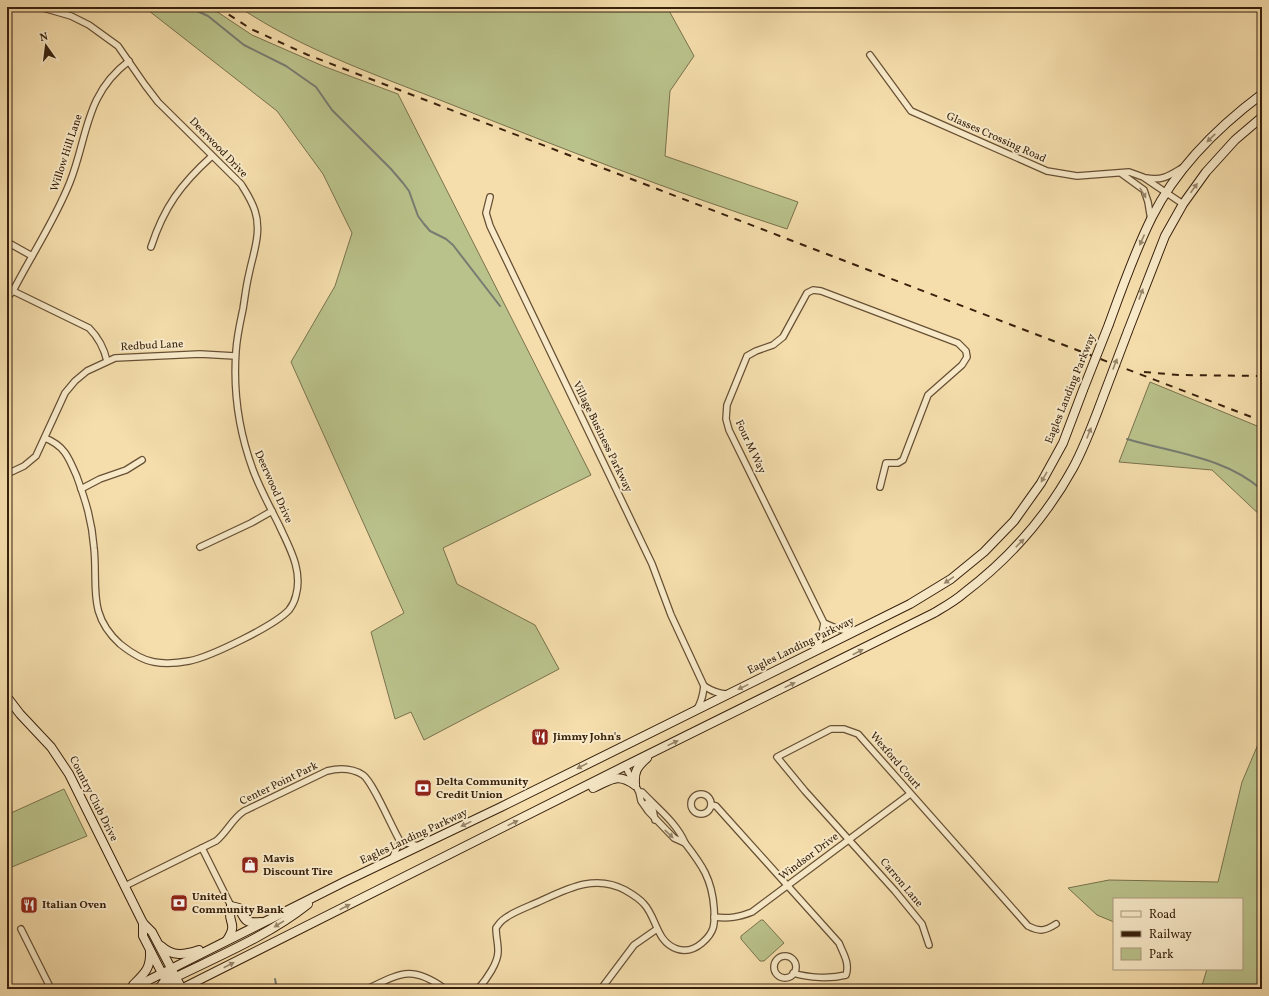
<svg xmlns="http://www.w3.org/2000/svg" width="1269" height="996" font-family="Vollkorn,serif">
	<rect width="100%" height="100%" fill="#f5deac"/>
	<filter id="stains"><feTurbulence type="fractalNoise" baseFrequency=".005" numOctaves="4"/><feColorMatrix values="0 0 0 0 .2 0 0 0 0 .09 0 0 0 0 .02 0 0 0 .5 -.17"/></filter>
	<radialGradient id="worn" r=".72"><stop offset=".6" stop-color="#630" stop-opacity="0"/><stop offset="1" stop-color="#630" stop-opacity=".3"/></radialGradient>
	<!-- green -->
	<g fill="#bac28b" stroke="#79724c">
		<path d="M144 7H210L252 35 323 66 398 94 591 475 443 548 457 584 535 625 559 669 424 740 411 712 395 719 371 632 404 613 313 411 291 362 335 286 352 233 323 174 277 111Z"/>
		<path d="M239 7H667L694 56 670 91 665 156 798 202 787 229C673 192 561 148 450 104 379 76 303 50 239 7Z"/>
		<path d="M1150 382 1262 428V517L1212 470 1119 462Z"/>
		<path d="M1262 735V989H1201L1207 969H1242V899H1114V922L1097 915 1068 888 1109 880 1218 882 1242 782Z"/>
		<path d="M64 789 87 836 7 869V808L11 813Z"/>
		<path d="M761 920H763L784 943 764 961H760L741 939V936Z"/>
	</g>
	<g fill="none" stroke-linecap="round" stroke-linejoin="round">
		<!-- stream -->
		<g stroke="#777c72" stroke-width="2">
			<path d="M188 7 208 16 244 45 286 66 316 87 332 110 391 169 403 183 409 191 418 216 424 224 430 231 446 239 453 245 500 306"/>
			<path d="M1127 439C1173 453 1225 457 1262 490"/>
			<path d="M275 979 277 989"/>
		</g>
		<defs>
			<g id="street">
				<path d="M40 7 71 16 89 25 118 46 145 85 158 102 241 184C246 192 252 201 255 211 262 232 253 254 249 274 246 286 245 297 243 309 240 323 237 336 236 351 233 392 239 432 253 470 260 489 270 507 279 525 289 547 303 570 296 595 295 600 292 606 289 610 274 626 210 657 189 661 178 663 165 664 154 662 142 660 130 652 120 644 87 614 98 587 94 548 92 521 86 502 77 477 69 458 65 446 45 438"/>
				<path d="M870 55 911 111 1047 171 1077 176 1129 172 1143 177 1183 204"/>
				<path d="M1122 174 1144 190 1148 202 1151 220"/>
				<path d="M1146 178C1162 181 1169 176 1182 168"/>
				<path d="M490 197 486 213 490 226 652 564 671 615 704 686C703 695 702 701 697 709"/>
				<path d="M7 242 32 256"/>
				<path d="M151 247C164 207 181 184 212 156"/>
				<path d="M13 291 89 328C99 338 104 348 107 361"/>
				<path d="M7 298 13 291C32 254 55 220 70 182 88 136 85 94 129 61"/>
				<path d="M7 474 24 466 36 456 65 393 75 381 87 371 115 358 200 354 235 356"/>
				<path d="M81 489 100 479 126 470 142 460"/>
				<path d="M200 547 251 523 272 511"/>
				<path d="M854 632 838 629 824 623 729 430 726 419 727 405 747 356 756 351 773 345 783 337 807 293 813 290 821 291 958 343 966 351 967 357 962 365 928 395 903 460 898 463H886L880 487"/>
				<path d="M815 651 821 638 824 623"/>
				<path d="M704 686C712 691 718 694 727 694"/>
				<path d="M625 766 639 792 641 801 648 811 674 838 685 843C677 823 656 807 642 792H639"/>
				<circle cx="701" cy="804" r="10"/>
				<path d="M647 803 653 810 655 820"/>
				<path d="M711 805 716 806 839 943C843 953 850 963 846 975 830 979 809 978 793 973"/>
				<path d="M202 848 231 906"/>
				<path d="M392 859 400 841"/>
				<path d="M125 886 216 841C227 832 232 819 244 811L327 771C339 768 352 768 363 775 373 782 392 828 400 841L418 846"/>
				<path d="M714 917C729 919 739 917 752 912L910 794"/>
				<path d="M21 929 51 989"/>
				<path d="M929 945 922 924 895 891 805 791 777 757 831 729H844L858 734 1028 926C1040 932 1045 931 1056 924"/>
				<circle cx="785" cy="967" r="11"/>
				<path d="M367 989C401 973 412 965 445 989"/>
				<path d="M478 989C486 980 499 962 498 950 498 943 496 936 496 928 498 925 501 921 504 919 511 913 527 907 536 903 565 890 594 873 625 890 632 894 639 898 644 904 657 918 656 942 677 949 686 952 695 949 702 943 715 932 715 924 714 908 712 879 702 865 685 843"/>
				<path d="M601 989 634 945 657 929"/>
			</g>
			<g id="secondary">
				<path d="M1109 324C1122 288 1135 251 1152 217 1177 167 1218 127 1262 94"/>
				<path d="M1128 331 1165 236 1183 204 1206 172 1235 140 1262 117"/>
				<path d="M7 697 20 714 51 747 69 774 143 923 152 932 182 989"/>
				<path d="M635 785C634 771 637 767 647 758"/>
				<path d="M593 788C611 780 617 772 635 785"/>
				<path d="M143 923V936L170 989"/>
				<path d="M227 940C239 922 226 923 231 906L239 908C245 922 246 923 261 922"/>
				<path d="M161 946C173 957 184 955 199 950"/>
				<path d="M133 985C145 973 151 968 150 951"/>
				<path d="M131 989 344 882 501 807 910 604 951 579 984 552 1014 521 1041 483 1063 443 1083 390"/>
				<path d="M157 989 161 986 168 976"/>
				<path d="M172 989V981L176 977C221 955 269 935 308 904"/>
				<path d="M181 989 625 766 934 613C944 607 955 601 964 593 1009 559 1046 517 1073 468 1085 446 1094 421 1103 397"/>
			</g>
		</defs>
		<!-- street casing -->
		<use href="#street" stroke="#675035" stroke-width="8"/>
		<!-- secondary casing -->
		<use href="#secondary" stroke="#38210d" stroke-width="10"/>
		<!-- street -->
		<use href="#street" stroke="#f8eac9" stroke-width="5.5"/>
		<!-- secondary -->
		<use href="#secondary" stroke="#f8eac9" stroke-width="8"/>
		<!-- rail -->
		<g stroke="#38210d" stroke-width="2" stroke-dasharray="7 7" stroke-linecap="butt">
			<path d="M217 7 251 29 308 55 1262 421"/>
			<path d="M1144 372 1179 375 1262 376"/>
		</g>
		<defs>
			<g id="secondary-bridge">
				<path d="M1083 390 1109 324"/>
				<path d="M1103 397 1128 331"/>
			</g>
		</defs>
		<!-- secondary-bridge casing -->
		<use href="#secondary-bridge" stroke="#38210d" stroke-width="10" stroke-linecap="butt"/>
		<!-- secondary-bridge -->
		<use href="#secondary-bridge" stroke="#f8eac9" stroke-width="8"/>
	</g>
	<!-- one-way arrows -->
	<defs><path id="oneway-solid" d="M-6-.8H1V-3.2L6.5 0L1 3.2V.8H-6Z"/></defs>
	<g fill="#98866b">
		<use href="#oneway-solid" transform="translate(1211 138) rotate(136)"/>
		<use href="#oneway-solid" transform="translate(1194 188) rotate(-54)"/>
		<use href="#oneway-solid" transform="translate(1143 193) rotate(59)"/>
		<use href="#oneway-solid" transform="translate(1142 240) rotate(114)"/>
		<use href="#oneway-solid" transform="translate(1141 294) rotate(-70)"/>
		<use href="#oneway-solid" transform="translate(1115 364) rotate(-69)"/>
		<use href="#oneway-solid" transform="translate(1089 433) rotate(-68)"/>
		<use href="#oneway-solid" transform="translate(1044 477) rotate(120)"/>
		<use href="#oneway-solid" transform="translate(1020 543) rotate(-45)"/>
		<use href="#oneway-solid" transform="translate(949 580) rotate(146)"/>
		<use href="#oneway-solid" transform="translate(858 652) rotate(-27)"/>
		<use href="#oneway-solid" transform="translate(790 685) rotate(-26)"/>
		<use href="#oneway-solid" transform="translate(743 687) rotate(154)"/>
		<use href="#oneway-solid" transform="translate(673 743) rotate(-26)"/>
		<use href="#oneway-solid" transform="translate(582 766) rotate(153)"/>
		<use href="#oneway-solid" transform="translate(513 823) rotate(-26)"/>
		<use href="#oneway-solid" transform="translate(466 824) rotate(154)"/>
		<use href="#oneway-solid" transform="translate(669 834) rotate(43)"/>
		<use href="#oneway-solid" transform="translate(345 907) rotate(-27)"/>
		<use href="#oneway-solid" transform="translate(279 924) rotate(148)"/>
		<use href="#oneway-solid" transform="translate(229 965) rotate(-27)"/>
	</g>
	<!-- icons -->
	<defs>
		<symbol id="restaurant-square" viewBox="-11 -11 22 22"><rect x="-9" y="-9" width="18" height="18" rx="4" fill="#8f2418" stroke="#f8eac9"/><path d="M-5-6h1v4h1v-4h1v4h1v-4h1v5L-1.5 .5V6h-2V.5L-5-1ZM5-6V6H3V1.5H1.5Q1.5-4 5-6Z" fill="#fff"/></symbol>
		<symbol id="bank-square" viewBox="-11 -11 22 22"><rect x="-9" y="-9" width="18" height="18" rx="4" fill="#8f2418" stroke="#f8eac9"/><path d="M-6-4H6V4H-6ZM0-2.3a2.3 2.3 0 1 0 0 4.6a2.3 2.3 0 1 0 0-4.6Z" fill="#fff"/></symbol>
		<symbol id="shop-square" viewBox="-11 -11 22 22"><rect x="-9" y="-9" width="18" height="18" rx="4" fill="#8f2418" stroke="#f8eac9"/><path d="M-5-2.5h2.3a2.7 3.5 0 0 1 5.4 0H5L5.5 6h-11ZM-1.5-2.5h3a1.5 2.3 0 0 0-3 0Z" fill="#fff"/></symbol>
	</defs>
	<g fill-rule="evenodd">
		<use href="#restaurant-square" x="530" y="727" width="20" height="20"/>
		<use href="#bank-square" x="413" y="778" width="20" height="20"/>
		<use href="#shop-square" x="240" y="855" width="20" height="20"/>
		<use href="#bank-square" x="169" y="893" width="20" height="20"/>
		<use href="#restaurant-square" x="19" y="895" width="20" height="20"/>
	</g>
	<g text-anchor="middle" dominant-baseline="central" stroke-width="4" stroke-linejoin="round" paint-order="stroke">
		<!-- street labels -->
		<g font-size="11" fill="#38210d" stroke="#f8eac9">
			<text transform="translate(996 138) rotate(24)">Glasses Crossing Road</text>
			<text transform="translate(218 148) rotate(46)">Deerwood Drive</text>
			<text transform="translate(67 153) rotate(-72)">Willow Hill Lane</text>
			<text transform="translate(152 346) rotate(-3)">Redbud Lane</text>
			<text transform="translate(1071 389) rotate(-68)">Eagles Landing Parkway</text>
			<text transform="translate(602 437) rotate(64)">Village Business Parkway</text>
			<text transform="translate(750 447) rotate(65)">Four M Way</text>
			<text transform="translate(273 487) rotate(66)">Deerwood Drive</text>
			<text transform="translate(801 646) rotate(-26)">Eagles Landing Parkway</text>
			<text transform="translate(895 761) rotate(49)">Wexford Court</text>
			<text transform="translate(279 784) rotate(-26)">Center Point Park</text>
			<text transform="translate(93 799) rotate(63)">Country Club Drive</text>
			<text transform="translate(414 837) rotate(-25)">Eagles Landing Parkway</text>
			<text transform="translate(809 857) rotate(-37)">Windsor Drive</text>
			<text transform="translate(901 883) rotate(50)">Carron Lane</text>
		</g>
		<!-- poi labels -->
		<g font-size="11" font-weight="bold" fill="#38210d" stroke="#f8eac9" text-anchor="start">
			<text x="553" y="737">Jimmy John's</text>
			<text x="436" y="782">Delta Community<tspan x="436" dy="13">Credit Union</tspan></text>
			<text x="263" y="859">Mavis<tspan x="263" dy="13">Discount Tire</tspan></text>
			<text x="192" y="897">United<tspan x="192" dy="13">Community Bank</tspan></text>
			<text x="42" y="905">Italian Oven</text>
		</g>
	</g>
	<!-- margin -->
	<rect width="1269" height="996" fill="none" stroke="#f5deac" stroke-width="24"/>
	<rect x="8" y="8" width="1253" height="980" fill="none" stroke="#38210d" stroke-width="2"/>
	<rect x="12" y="12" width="1245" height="972" fill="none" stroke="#38210d"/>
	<!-- legend -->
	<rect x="1113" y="898" width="130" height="72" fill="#f8eac9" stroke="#ab9a7e"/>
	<rect x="1121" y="911" width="20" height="6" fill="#f8eac9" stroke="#ab9a7e"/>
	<text x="1149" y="918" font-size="12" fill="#38210d">Road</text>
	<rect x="1121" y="931" width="20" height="6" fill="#38210d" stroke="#ab9a7e"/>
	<text x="1149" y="938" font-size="12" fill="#38210d">Railway</text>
	<rect x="1121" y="948" width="20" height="12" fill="#bac28b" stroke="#ab9a7e"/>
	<text x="1149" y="958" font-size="12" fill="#38210d">Park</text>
	<!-- north arrow -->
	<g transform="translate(46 46) rotate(346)" stroke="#f8eac9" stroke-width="3" paint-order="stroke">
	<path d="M0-3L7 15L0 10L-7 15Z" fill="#38210d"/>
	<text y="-6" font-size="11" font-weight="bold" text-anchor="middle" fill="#38210d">N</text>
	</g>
	<rect width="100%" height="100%" filter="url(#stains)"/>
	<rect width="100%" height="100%" fill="url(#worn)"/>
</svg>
